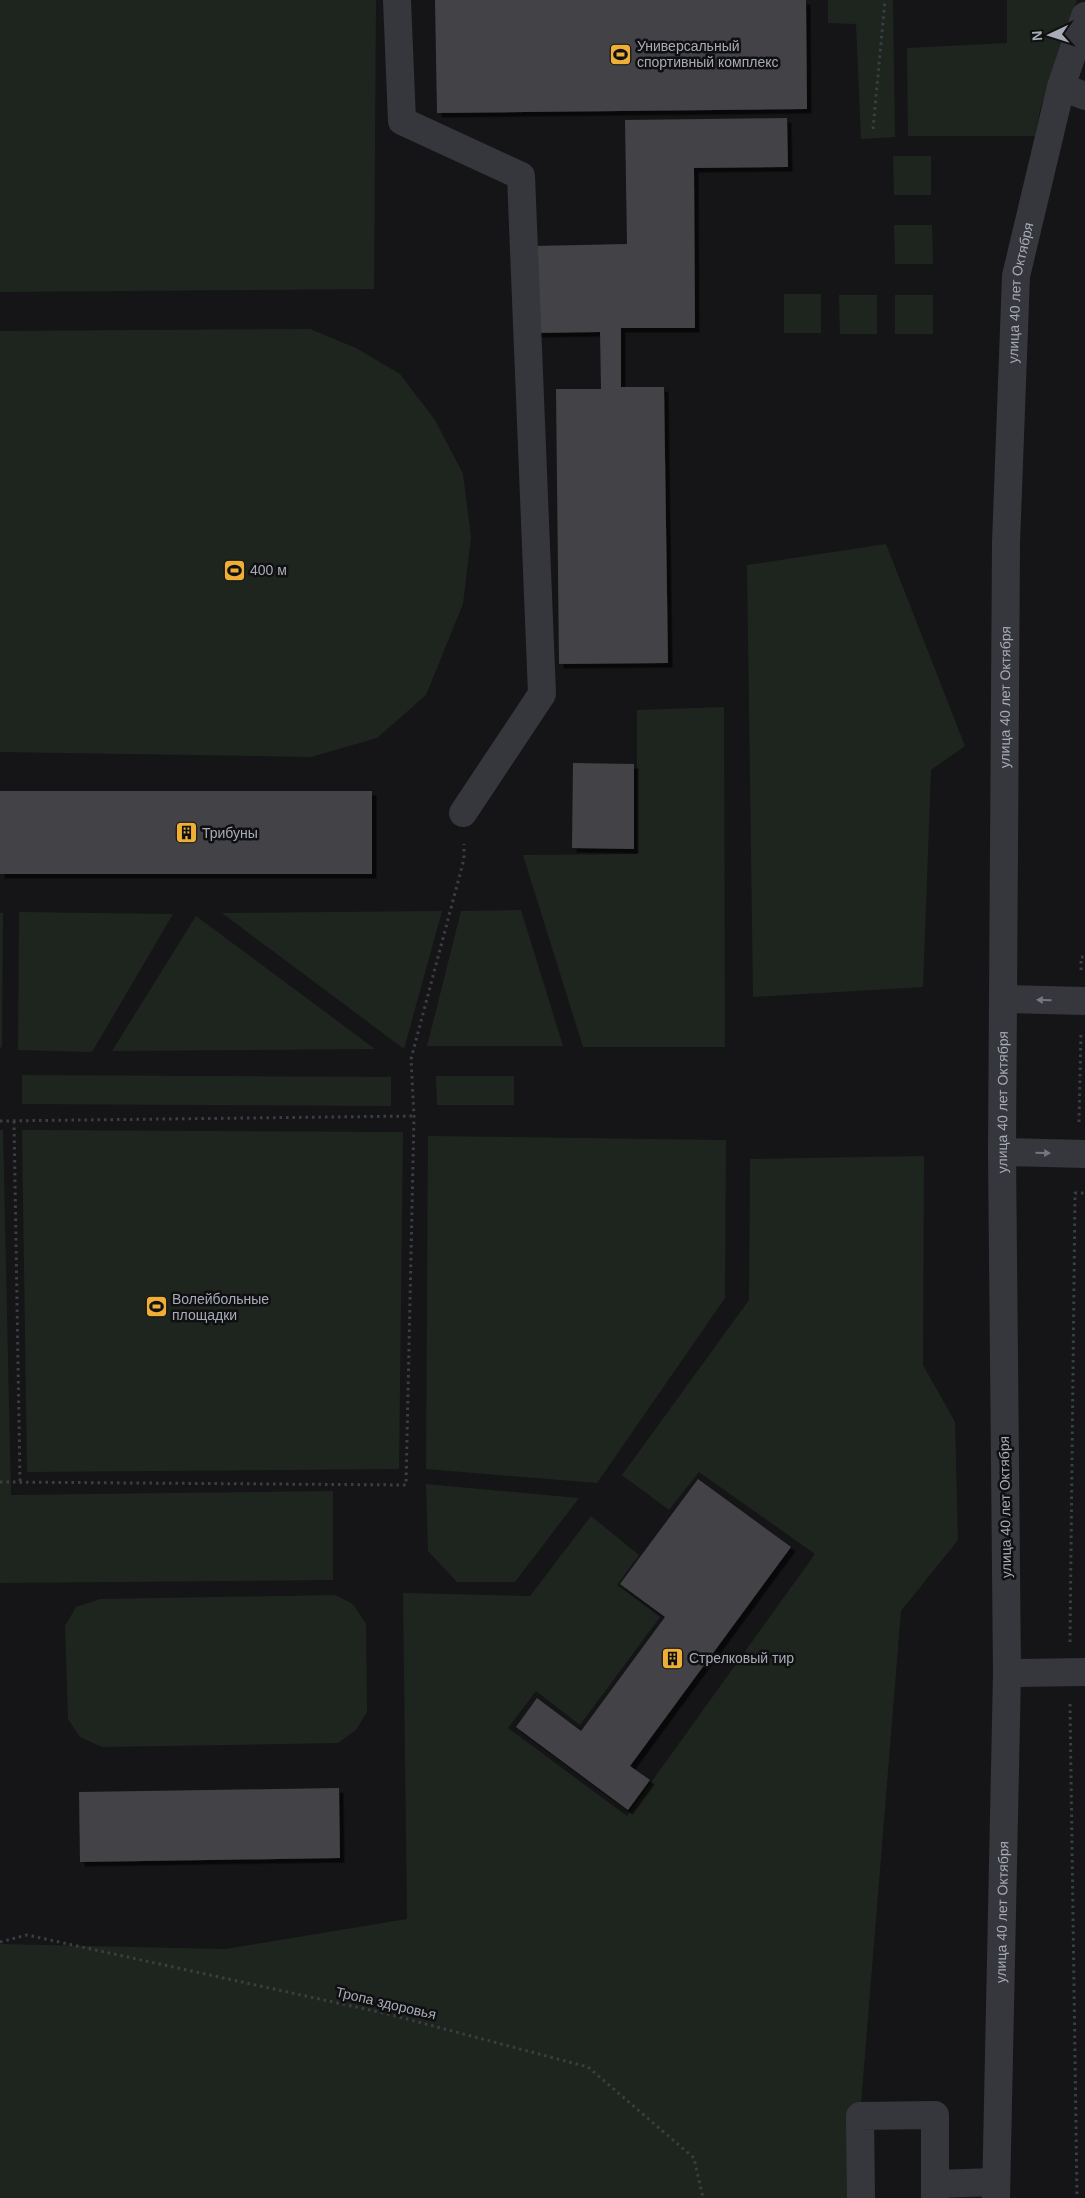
<svg xmlns="http://www.w3.org/2000/svg" width="1085" height="2198" font-family="Helvetica,sans-serif">
	<defs>
		<filter id="shadow"><feDropShadow dx="4.5" dy="4.5" stdDeviation="0" flood-color="#0009"/></filter>
	</defs>
	<rect width="100%" height="100%" fill="#151517"/>
	<!-- green -->
	<g fill="#1e251e">
		<path d="M0 0H376L374 289 0 292Z"/>
		<path d="M828 0H893L895 137 861 139 856 24 828 23Z"/>
		<path d="M1007 0H1077L1040 110 1035 136H908L907 48 1007 43Z"/>
		<path d="M893 156H931V195H894Z"/>
		<path d="M894 225H932L933 264H895Z"/>
		<rect x="784" y="294" width="37" height="39"/>
		<path d="M839 295H877V334H840Z"/>
		<rect x="895" y="295" width="38" height="39"/>
		<path d="M310 329 356 348 400 374 435 420 463 474 471 537 463 604 426 695 377 738 311 757 0 752V331Z"/>
		<path d="M886 544 965 746 931 770 923 987 753 997 747 565Z"/>
		<path d="M724 707 725 1047H583L523 855 637 854V710Z"/>
		<path d="M521 910 563 1046H427L461 911Z"/>
		<path d="M442 911 404 1049 222 913Z"/>
		<path d="M19 912 173 914 92 1052 18 1050Z"/>
		<path d="M0 913H3L2 1048 0 1047Z"/>
		<path d="M196 916 375 1049 112 1051Z"/>
		<path d="M22 1075 391 1077V1106L22 1104Z"/>
		<path d="M436 1076H514V1105H437Z"/>
		<path d="M0 1130H3L11 1495 333 1491V1580L0 1583Z"/>
		<path d="M22 1130 403 1132 399 1469 27 1472Z"/>
		<path d="M428 1136 726 1140 725 1298 597 1483 426 1469Z"/>
		<path d="M924 1156 923 1365 955 1422 958 1540 901 1611 860 2116 861 2198H0V1944L225 1949 407 1919 403 1593 530 1596 591 1516 639 1555 617 1585 660 1617 580 1725 536 1691 508 1728 627 1816 815 1554 699 1472 669 1510 622 1475 749 1300 750 1159Z"/>
		<path d="M426 1484 579 1498 515 1582H457L428 1551Z"/>
		<path d="M335 1595 353 1604 366 1624 367 1712 356 1730 338 1743 102 1747 80 1737 68 1719 65 1626 76 1607 100 1599Z"/>
	</g>
	<!-- building -->
	<g fill="#424247" filter="url(#shadow)">
		<path d="M435 0H806L807 109 437 113Z"/>
		<path d="M787 118 788 167 694 168 695 328H621V387H664L668 663 559 664 556 389H601L600 332 535 333 534 246 627 244 625 120Z"/>
		<path d="M573 763 634 764V849L572 848Z"/>
		<rect x="0" y="791" width="372" height="83"/>
		<path d="M698 1479 791 1547 630 1766 650 1780 628 1810 516 1727 537 1698 581 1731 665 1617 620 1584Z"/>
		<path d="M339 1788 340 1858 80 1862 79 1792Z"/>
	</g>
	<g fill="none" stroke-linecap="round" stroke-linejoin="round">
		<!-- path -->
		<g stroke="#3c3e43" stroke-width="3" stroke-dasharray="2.5 4" stroke-linecap="butt">
			<path d="M873 129 885 0"/>
			<path d="M1081 970V957H1085"/>
			<path d="M0 1121 414 1116"/>
			<path d="M14 1121 20 1482"/>
			<path d="M1079 1122 1081 1031"/>
			<path d="M0 1482 406 1485 414 1116 411 1059 464 859V844"/>
			<path d="M1070 1642 1075 1193H1085"/>
			<path d="M1070 1704 1077 2198"/>
			<path d="M0 1942 27 1935 388 2014 588 2067 694 2158 703 2198"/>
		</g>
		<!-- minor -->
		<g stroke="#36373c" stroke-width="28">
			<path d="M397 0 402 121 521 176 542 694 463 813"/>
			<path d="M1061 87 1085 96"/>
			<path d="M1003 999 1085 1001"/>
			<path d="M1002 1152 1085 1154"/>
			<path d="M1007 1673 1085 1672"/>
			<path d="M935 2184 996 2182"/>
			<path d="M861 2198 860 2116 935 2115V2198"/>
			<path id="s1" d="M996 2198 1007 1673 1002 1152 1006 543 1016 276 1061 87 1085 16"/>
		</g>
	</g>
	<!-- one-way arrows -->
	<defs><path id="oneway-solid" d="M-6-.8H1V-3.2L6.5 0L1 3.2V.8H-6Z" transform="scale(1.25)"/></defs>
	<g fill="#757780">
		<use href="#oneway-solid" transform="translate(1044 1000) rotate(-178)"/>
		<use href="#oneway-solid" transform="translate(1043 1153) rotate(2)"/>
	</g>
	<!-- icons -->
	<defs>
		<symbol id="stadium-square" viewBox="-11 -11 22 22"><rect x="-9" y="-9" width="18" height="18" rx="4" fill="#efaf36" stroke="#101012"/><path d="M0-5a6.5 5 0 1 0 0 10a6.5 5 0 1 0 0-10ZM-3.5-1.8h7v3.6h-7Z" fill="#111"/></symbol>
		<symbol id="building-square" viewBox="-11 -11 22 22"><rect x="-9" y="-9" width="18" height="18" rx="4" fill="#efaf36" stroke="#101012"/><path d="M-4-6H4V6H1V3H-1V6H-4ZM-2.5-4.3h1.7v1.8h-1.7ZM.8-4.3h1.7v1.8H.8ZM-2.5-1h1.7V.8h-1.7ZM.8-1h1.7V.8H.8Z" fill="#111"/></symbol>
	</defs>
	<g fill-rule="evenodd">
		<use href="#stadium-square" x="608" y="42" width="25" height="25"/>
		<use href="#stadium-square" x="222" y="558" width="25" height="25"/>
		<use href="#building-square" x="174" y="820" width="25" height="25"/>
		<use href="#stadium-square" x="144" y="1294" width="25" height="25"/>
		<use href="#building-square" x="660" y="1646" width="25" height="25"/>
	</g>
	<g text-anchor="middle" dominant-baseline="central" stroke-width="5" stroke-linejoin="round" paint-order="stroke">
		<!-- poi labels -->
		<g font-size="14" fill="#a8acb7" stroke="#101012" text-anchor="start">
			<text x="637" y="46">Универсальный<tspan x="637" dy="16">спортивный комплекс</tspan></text>
			<text x="250" y="570">400 м</text>
			<text x="202" y="833">Трибуны</text>
			<text x="172" y="1299">Волейбольные<tspan x="172" dy="16">площадки</tspan></text>
			<text x="689" y="1658">Стрелковый тир</text>
		</g>
		<!-- street labels -->
		<g font-size="14" fill="#a8acb7" stroke="#101012">
			<text stroke="none"><textPath href="#s1" startOffset="1906">улица 40 лет Октября</textPath></text>
			<text stroke="none"><textPath href="#s1" startOffset="1501">улица 40 лет Октября</textPath></text>
			<text stroke="none"><textPath href="#s1" startOffset="1096">улица 40 лет Октября</textPath></text>
			<text transform="translate(1005 1507) rotate(-91)">улица 40 лет Октября</text>
			<text stroke="none"><textPath href="#s1" startOffset="286">улица 40 лет Октября</textPath></text>
			<text transform="translate(386 2003) rotate(13)">Тропа здоровья</text>
		</g>
	</g>
	<!-- north arrow -->
	<g transform="translate(1050 35) rotate(266)" stroke="#101012" stroke-width="4" paint-order="stroke">
	<path d="M0-4L9 19L0 12L-9 19Z" fill="#a8acb7"/>
	<text y="-8" font-size="14" font-weight="bold" text-anchor="middle" fill="#a8acb7">N</text>
	</g>
</svg>
